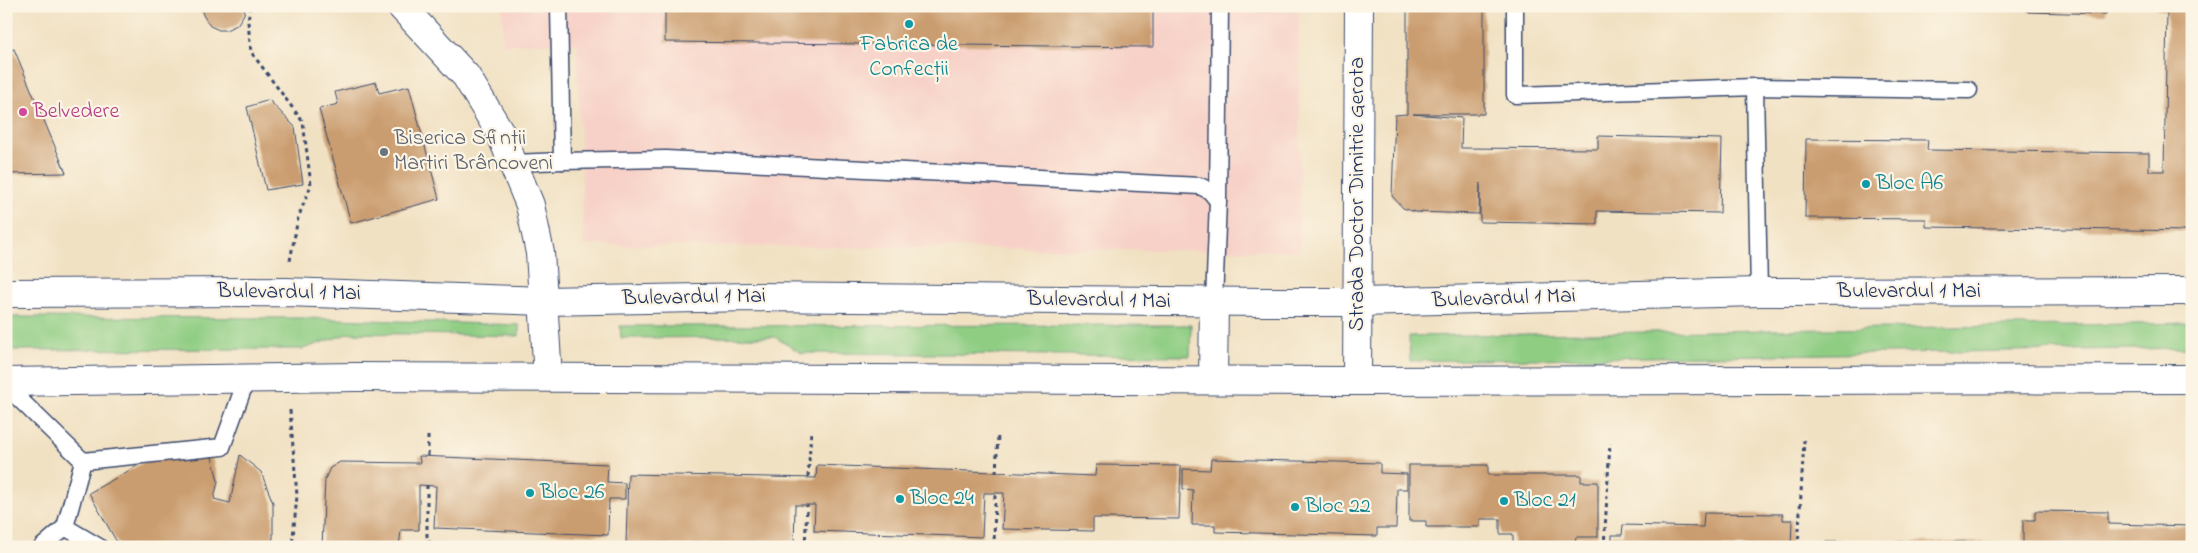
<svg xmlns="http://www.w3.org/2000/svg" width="2198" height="553" font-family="'Indie Flower',sans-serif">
	<rect width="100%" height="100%" fill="#fcf5e5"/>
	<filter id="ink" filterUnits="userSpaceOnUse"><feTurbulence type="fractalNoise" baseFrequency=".02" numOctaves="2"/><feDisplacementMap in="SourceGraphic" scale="10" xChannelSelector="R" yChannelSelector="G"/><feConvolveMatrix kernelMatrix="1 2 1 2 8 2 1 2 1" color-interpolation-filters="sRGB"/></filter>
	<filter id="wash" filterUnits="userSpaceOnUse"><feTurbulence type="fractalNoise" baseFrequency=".0096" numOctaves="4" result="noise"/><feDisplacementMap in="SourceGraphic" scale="20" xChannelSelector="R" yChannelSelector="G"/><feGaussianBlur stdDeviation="1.12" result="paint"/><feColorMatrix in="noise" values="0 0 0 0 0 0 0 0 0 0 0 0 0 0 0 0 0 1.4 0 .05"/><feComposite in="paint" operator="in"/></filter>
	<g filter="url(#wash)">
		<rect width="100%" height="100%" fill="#f1e1c3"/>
		<!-- built -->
		<path fill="#f7d1c7" d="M503 6H1299L1300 251 584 245 577 43 502 44Z"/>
		<!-- green -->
		<g fill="#8fcd83" stroke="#557e70">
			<path d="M6 317 305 318 519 325V336L350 333 303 349 6 350Z"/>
			<path d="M2192 323V348L1410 361 1409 336Z"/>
			<path d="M1191 325 1190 356 801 353 775 337 621 338 620 326Z"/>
		</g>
		<g id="blocks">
			<!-- building -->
			<g fill="#ca9d70">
				<path d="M201 6H245L244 14 237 25 226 30H219L210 26 203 15Z"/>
				<path d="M665 6H1153V47L665 42Z"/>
				<path d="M1407 6H1484V114H1413L1462 118 1461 148 1598 149V136L1722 139 1720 213 1597 211V224L1480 222V183L1479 214 1415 212 1403 208 1392 196 1395 115 1407 114Z"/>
				<path d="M2028 6H2107L2106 14 2028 12Z"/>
				<path d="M2157 6H2192V231L1926 227V219L1805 218 1806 139 1928 140 1927 150 2149 153V171H2164L2167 11 2157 9Z"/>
				<path d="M14 49 66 173 6 174V51Z"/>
				<path d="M376 82 379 93 409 86 439 199 351 223 319 109 338 104 335 92Z"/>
				<path d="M269 100 295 127 303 184 266 190 247 107Z"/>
				<path d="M180 454 212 457 218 481 214 499 230 503 240 455 261 472 273 503V538L269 547H121L118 544 89 493 146 461Z"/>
				<path d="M419 456 608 464 607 482 625 483V499H609L608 535 434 528 436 486 419 485V530H401L399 547H322L325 479 330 468 340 462 420 463Z"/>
				<path d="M1211 459 1380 463V473L1407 474V489H1397L1396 528H1377V536L1215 532V525H1192L1193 490 1183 489V469L1210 470Z"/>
				<path d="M817 465 1095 476 1096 465 1181 466 1179 519 1093 518V531L1002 529 1004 493H984L982 537 814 531 815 505H795L794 547 626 545 628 474 816 478Z"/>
				<path d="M1409 465H1488V475H1581V482H1598V537H1576L1575 544H1513V534H1500V519H1480V527H1426V521H1409Z"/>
				<path d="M2035 511 2108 512V524L2192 526V547H2023V520H2035Z"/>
				<path d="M1704 513 1783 514V520H1792L1791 547H1612V535H1622L1623 525 1703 527Z"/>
				<rect x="1826" y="542" width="173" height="5"/>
			</g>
		</g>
	</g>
	<g filter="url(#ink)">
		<use href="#blocks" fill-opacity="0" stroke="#3b4a6d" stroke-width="1"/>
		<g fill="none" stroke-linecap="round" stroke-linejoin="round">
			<defs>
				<g id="lane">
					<path d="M559 6 562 161 666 159 1200 186 1210 191 1218 201"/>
					<path d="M1515 6V95L1755 87 1969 90"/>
					<path d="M1755 87 1759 292"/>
					<path d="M513 163 562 161"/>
					<path d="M1214 302 1218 201 1220 6"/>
					<path d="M6 386 83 461 222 447 247 378"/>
					<path d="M65 527 83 461"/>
					<path d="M42 547 65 527 99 547"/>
				</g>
				<g id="street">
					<path d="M401 6 466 76 500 132 530 205 540 253 548 377"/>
					<path d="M1357 381 1359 6"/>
				</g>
				<g id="secondary">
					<path d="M6 293 286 292 544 301 751 297 1264 302H1359L1759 292 2192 291"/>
					<path d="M1213 380 1214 302"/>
					<path d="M6 382 355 377 1357 381 2192 379"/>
				</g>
			</defs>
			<!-- lane casing -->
			<use href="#lane" stroke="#3b4a6d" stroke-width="19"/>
			<!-- street casing -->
			<use href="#street" stroke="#3b4a6d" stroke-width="30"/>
			<!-- secondary casing -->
			<use href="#secondary" stroke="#3b4a6d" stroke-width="30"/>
			<!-- path -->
			<g stroke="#3b4a6d" stroke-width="3" stroke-dasharray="4 4" stroke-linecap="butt">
				<path d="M250 6 248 22 251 52 303 122 311 185 298 218 290 261"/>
				<path d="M290 410 297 496 292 547"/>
				<path d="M428 456V433"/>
				<path d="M996 473 998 434"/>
				<path d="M808 477 811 431"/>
				<path d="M427 485V536L430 544 436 547"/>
				<path d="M805 547 807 505"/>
				<path d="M994 547 995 493"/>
				<path d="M1604 547 1610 443"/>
				<path d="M1798 547 1804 440"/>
			</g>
			<!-- lane -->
			<use href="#lane" stroke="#fff" stroke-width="16"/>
			<!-- street -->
			<use href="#street" stroke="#fff" stroke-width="28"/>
			<!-- secondary -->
			<use href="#secondary" stroke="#fff" stroke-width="28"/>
		</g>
	</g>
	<!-- markers -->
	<g fill="#0f9aa8" stroke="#fcf5e5" stroke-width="2">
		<circle cx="909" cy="24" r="5"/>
		<circle cx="1866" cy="184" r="5"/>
		<circle cx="530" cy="493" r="5"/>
		<circle cx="900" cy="499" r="5"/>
		<circle cx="1504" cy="501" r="5"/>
		<circle cx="1295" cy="507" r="5"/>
	</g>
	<circle fill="#d1479c" stroke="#fcf5e5" stroke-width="2" cx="23" cy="112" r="5"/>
	<circle fill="#6b7280" stroke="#fcf5e5" stroke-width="2" cx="384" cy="152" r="5"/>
	<g text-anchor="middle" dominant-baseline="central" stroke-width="4.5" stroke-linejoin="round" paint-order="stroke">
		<!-- culture labels -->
		<g font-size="22" fill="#0d838f" stroke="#fcf5e5" text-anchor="start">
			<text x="909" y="45" text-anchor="middle">Fabrica de<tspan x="909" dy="25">Confecții</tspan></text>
			<text x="1876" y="184">Bloc A6</text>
			<text x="540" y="493">Bloc 26</text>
			<text x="910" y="499">Bloc 24</text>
			<text x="1514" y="501">Bloc 21</text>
			<text x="1305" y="507">Bloc 22</text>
		</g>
		<!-- hotel labels -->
		<g font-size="22" fill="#b23c85" stroke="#fcf5e5" text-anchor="start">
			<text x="33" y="112">Belvedere</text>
		</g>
		<!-- worship labels -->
		<g font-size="22" fill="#5b616d" stroke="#fcf5e5" text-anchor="start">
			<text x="394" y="139">Biserica Sfinții<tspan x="394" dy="25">Martiri Brâncoveni</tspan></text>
		</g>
		<!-- street labels -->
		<g font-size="22" fill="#1b2f5e" stroke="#fcf5e5">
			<text transform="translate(1358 194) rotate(-90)">Strada Doctor Dimitrie Gerota</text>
			<text x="1909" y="292">Bulevardul 1 Mai</text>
			<text transform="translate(289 293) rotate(1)">Bulevardul 1 Mai</text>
			<text transform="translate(694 298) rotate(-1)">Bulevardul 1 Mai</text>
			<text transform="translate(1504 299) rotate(-2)">Bulevardul 1 Mai</text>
			<text transform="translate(1099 301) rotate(1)">Bulevardul 1 Mai</text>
		</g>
	</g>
	<!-- margin -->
	<rect width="2198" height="553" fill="none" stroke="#fcf5e5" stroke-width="25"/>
</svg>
